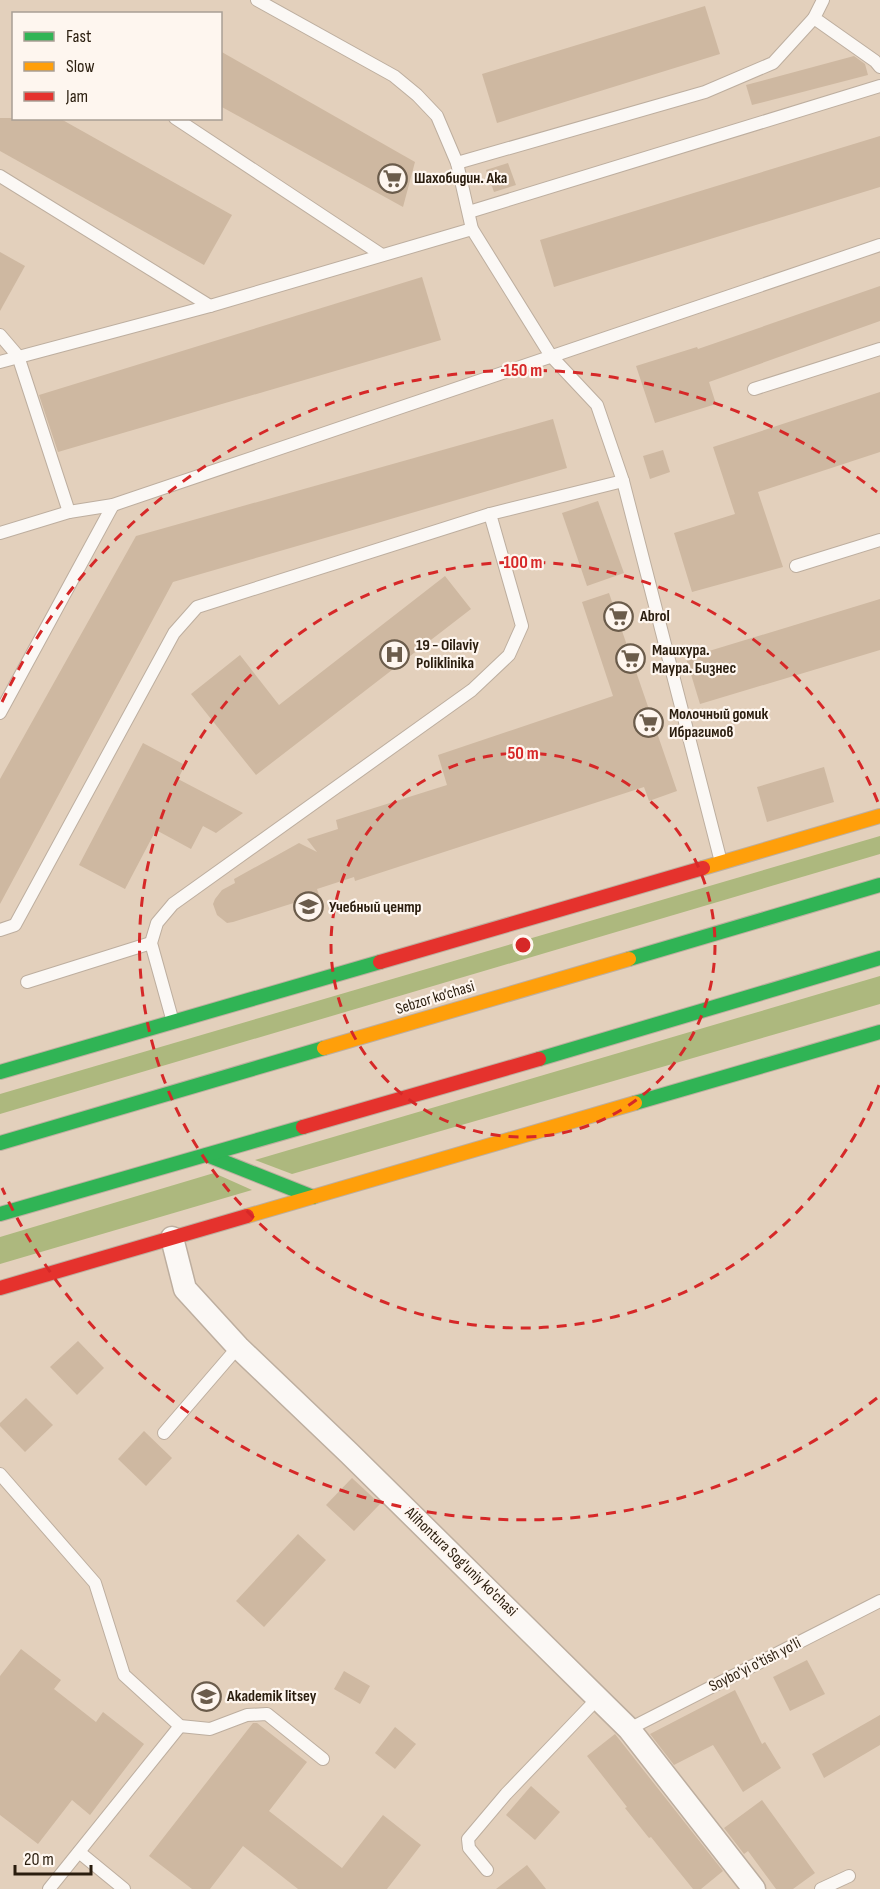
<svg xmlns="http://www.w3.org/2000/svg" width="880" height="1889" font-family="'Sofia Sans Condensed',sans-serif">
	<rect width="100%" height="100%" fill="#e3d0bc"/>
	<!-- forest -->
	<g fill="#adb87e">
		<path d="M880 836V854L0 1114V1094Z"/>
		<path d="M880 976V1004L292 1174 255 1160Z"/>
		<path d="M214 1173 252 1190 0 1264V1237Z"/>
	</g>
	<!-- building -->
	<g fill="#ceb8a1">
		<path d="M705 6 720 54 497 123 482 74Z"/>
		<path d="M220 51 415 162 403 207 220 106Z"/>
		<path d="M854 56 865 64 868 75 752 105 746 85Z"/>
		<path d="M0 118H59L232 215 204 265 0 151Z"/>
		<path d="M880 136V187L554 287 540 240Z"/>
		<path d="M508 163 516 185 494 192 486 170Z"/>
		<path d="M0 252 25 266 0 311Z"/>
		<path d="M422 277 441 340 58 452 39 395Z"/>
		<path d="M880 286V321L709 382 716 404 655 423 636 366 697 347 698 349Z"/>
		<path d="M880 392V452L758 492 783 567 692 592 674 533 735 514 713 447Z"/>
		<path d="M553 419 567 468 173 582 0 904V779L136 536Z"/>
		<path d="M663 450 670 472 650 479 643 456Z"/>
		<path d="M598 501 624 573 587 586 562 513Z"/>
		<path d="M445 576 471 609 256 775 191 694 240 655 279 705Z"/>
		<path d="M609 593 677 791 649 801 644 787 355 881 354 877 317 889 319 895 233 922 227 923 217 915 213 904 215 899 222 890 235 883 234 879 299 843 317 852 307 839 338 829 336 820 447 785 438 755 613 696 582 602Z"/>
		<path d="M880 599V650L700 704 686 658Z"/>
		<path d="M143 743 185 765 178 779 243 813 216 833 203 826 191 849 156 830 125 889 79 865Z"/>
		<path d="M824 767 834 802 767 822 757 787Z"/>
		<path d="M78 1341 104 1368 77 1395 50 1367Z"/>
		<path d="M26 1398 53 1425 25 1452 0 1426V1423Z"/>
		<path d="M144 1431 172 1458 146 1486 118 1459Z"/>
		<path d="M352 1478 380 1504 354 1531 326 1505Z"/>
		<path d="M298 1534 326 1560 264 1627 236 1601Z"/>
		<path d="M21 1649 61 1680 54 1689 96 1722 103 1712 144 1744 90 1815 72 1800 38 1844 0 1815V1676Z"/>
		<path d="M807 1660 825 1694 790 1711 773 1677Z"/>
		<path d="M344 1671 370 1686 360 1704 334 1689Z"/>
		<path d="M735 1690 762 1744 765 1742 781 1768 743 1792 713 1745 674 1765 650 1734Z"/>
		<path d="M880 1715V1745L824 1778 812 1754Z"/>
		<path d="M253 1723H257L307 1762 269 1811 342 1868 383 1815 421 1845 387 1889H298L243 1846 210 1889H192L149 1856Z"/>
		<path d="M395 1727 416 1744 395 1769 375 1753Z"/>
		<path d="M615 1734 723 1871 701 1889H693L651 1837 649 1838 625 1808 627 1807 587 1756Z"/>
		<path d="M531 1786 560 1812 535 1840 506 1815Z"/>
		<path d="M762 1800 815 1873 793 1889H776L748 1851 744 1854 724 1828Z"/>
		<path d="M527 1865 546 1889H496Z"/>
	</g>
	<g fill="none" stroke-linecap="round" stroke-linejoin="round">
		<defs>
			<g id="lane">
				<path d="M257 0 394 76 417 95 437 116 457 163 472 229 551 356 597 405 623 481 721 862"/>
				<path d="M823 0 814 18 875 61 880 67"/>
				<path d="M175 118 382 255"/>
				<path d="M457 163 705 92 773 63 814 18"/>
				<path d="M0 176 210 306"/>
				<path d="M469 212 880 86"/>
				<path d="M0 335 18 356 69 512"/>
				<path d="M0 362 210 306 472 229"/>
				<path d="M754 389 880 349"/>
				<path d="M0 533 69 512 113 505 880 245"/>
				<path d="M796 566 880 540"/>
				<path d="M0 713 113 505"/>
				<path d="M0 930 15 925 174 633 197 607 490 514"/>
				<path d="M27 982 151 943"/>
				<path d="M173 1022 151 943 157 923 173 904 472 690 509 655 522 626 490 514 623 481"/>
				<path d="M164 1433 238 1347"/>
				<path d="M0 1474 95 1583 124 1675 180 1726 210 1729 247 1715 267 1714 323 1759"/>
				<path d="M629 1729 880 1601"/>
				<path d="M79 1852 124 1889"/>
				<path d="M487 1870 469 1848 468 1839 506 1794 599 1697"/>
				<path d="M49 1889 180 1726"/>
				<path d="M821 1889 849 1876"/>
			</g>
			<path id="street" d="M172 1238 185 1289 238 1347 349 1453 629 1729 754 1889"/>
			<g id="fast">
				<path d="M629 959 880 885"/>
				<path d="M539 1059 880 958"/>
				<path d="M0 1072 380 962"/>
				<path d="M635 1103 880 1032"/>
				<path d="M0 1143 324 1048"/>
				<path d="M207 1155 313 1197"/>
				<path d="M0 1214 303 1127"/>
			</g>
			<g id="slow">
				<path d="M703 868 880 816"/>
				<path d="M324 1048 629 959"/>
				<path d="M247 1216 635 1103"/>
			</g>
			<g id="jam">
				<path d="M380 962 703 868"/>
				<path d="M303 1127 539 1059"/>
				<path d="M0 1288 247 1216"/>
			</g>
		</defs>
		<!-- lane casing -->
		<use href="#lane" stroke="#bdae9f" stroke-width="14"/>
		<!-- street casing -->
		<use href="#street" stroke="#bdae9f" stroke-width="25"/>
		<!-- fast casing -->
		<use href="#fast" stroke="#bdae9f" stroke-width="16"/>
		<!-- slow casing -->
		<use href="#slow" stroke="#bdae9f" stroke-width="16"/>
		<!-- jam casing -->
		<use href="#jam" stroke="#bdae9f" stroke-width="16"/>
		<!-- lane -->
		<use href="#lane" stroke="#fbf8f5" stroke-width="12"/>
		<!-- street -->
		<use href="#street" stroke="#fbf8f5" stroke-width="22"/>
		<!-- fast -->
		<use href="#fast" stroke="#30b455" stroke-width="14"/>
		<!-- slow -->
		<use href="#slow" stroke="#ff9f0a" stroke-width="14"/>
		<!-- jam -->
		<use href="#jam" stroke="#e5322d" stroke-width="14"/>
	</g>
	<!-- distance rings -->
	<g fill="none" stroke="#d62828" stroke-width="3" stroke-dasharray="10 8">
		<circle cx="523" cy="945" r="192"/>
		<path d="M879 1085A383 383 0 1 1 879 805"/>
		<path d="M877 1398A575 575 0 0 1 2 1188M2 702A575 575 0 0 1 877 492"/>
	</g>
	<!-- icons -->
	<defs>
		<symbol id="supermarket-ring" viewBox="-11 -11 22 22"><circle r="9.5" fill="#fef6ef" stroke="#6b5c4b" stroke-width="1.5"/><path d="M-6-5.5h2.5l.6 2H6L4.5 2H-2.5L-4.4-4H-6ZM-1.5 3.2a1.3 1.3 0 1 0 .1 0ZM3 3.2a1.3 1.3 0 1 0 .1 0Z" fill="#6b5c4b"/></symbol>
		<symbol id="hospital-ring" viewBox="-11 -11 22 22"><circle r="9.5" fill="#fef6ef" stroke="#6b5c4b" stroke-width="1.5"/><path d="M-5-5h3v3.5h4V-5h3V5h-3V1.5h-4V5h-3Z" fill="#6b5c4b"/></symbol>
		<symbol id="school-ring" viewBox="-11 -11 22 22"><circle r="9.5" fill="#fef6ef" stroke="#6b5c4b" stroke-width="1.5"/><path d="M0-5L7-2L0 1L-7-2ZM-4 1L0 2.5L4 1V4Q0 6-4 4Z" fill="#6b5c4b"/></symbol>
		<symbol id="university-ring" viewBox="-11 -11 22 22"><circle r="9.5" fill="#fef6ef" stroke="#6b5c4b" stroke-width="1.5"/><path d="M0-5L7-2L0 1L-7-2ZM-4 1L0 2.5L4 1V4Q0 6-4 4Z" fill="#6b5c4b"/></symbol>
	</defs>
	<g fill-rule="evenodd">
		<use href="#supermarket-ring" x="376" y="162" width="33" height="33"/>
		<use href="#supermarket-ring" x="602" y="600" width="33" height="33"/>
		<use href="#hospital-ring" x="378" y="638" width="33" height="33"/>
		<use href="#supermarket-ring" x="614" y="642" width="33" height="33"/>
		<use href="#supermarket-ring" x="632" y="706" width="33" height="33"/>
		<use href="#school-ring" x="292" y="890" width="33" height="33"/>
		<use href="#university-ring" x="190" y="1680" width="33" height="33"/>
	</g>
	<g text-anchor="middle" dominant-baseline="central" stroke-width="4.5" stroke-linejoin="round" paint-order="stroke">
		<!-- poi labels -->
		<g font-size="16" font-weight="bold" fill="#2a1d0e" stroke="#fef6ef" text-anchor="start">
			<text x="414" y="178">Шахобидин. Ака</text>
			<text x="640" y="616">Abrol</text>
			<text x="416" y="645">19 - Oilaviy<tspan x="416" dy="18">Poliklinika</tspan></text>
			<text x="652" y="650">Машхура.<tspan x="652" dy="18">Маура. Бизнес</tspan></text>
			<text x="669" y="714">Молочный домик<tspan x="669" dy="18">Ибрагимов</tspan></text>
			<text x="329" y="907">Учебный центр</text>
			<text x="227" y="1696">Akademik litsey</text>
		</g>
		<!-- street labels -->
		<g font-size="16" fill="#2a1d0e" stroke="#fef6ef">
			<text transform="translate(435 998) rotate(-17)">Sebzor ko‘chasi</text>
			<text transform="translate(461 1562) rotate(44)">Alihontura Sog'uniy ko'chasi</text>
			<text transform="translate(755 1665) rotate(-27)">Soybo'yi o'tish yo'li</text>
		</g>
	</g>
	<circle cx="523" cy="945" r="9" fill="#d62828" stroke="#fef6ef" stroke-width="3"/>
	<g font-size="18" text-anchor="middle" font-weight="bold" fill="#d62828" stroke="#fef6ef" stroke-width="4.5" stroke-linejoin="round" paint-order="stroke">
		<text x="523" y="376">150 m</text>
		<text x="523" y="568">100 m</text>
		<text x="523" y="759">50 m</text>
	</g>
	<!-- legend -->
	<rect x="12" y="12" width="210" height="108" fill="#fef6ef" stroke="#a99f95" stroke-width="1.5"/>
	<rect x="24" y="32" width="30" height="9" fill="#30b455" stroke="#a99f95" stroke-width="1.5"/>
	<text x="66" y="42" font-size="18" fill="#2a1d0e">Fast</text>
	<rect x="24" y="62" width="30" height="9" fill="#ff9f0a" stroke="#a99f95" stroke-width="1.5"/>
	<text x="66" y="72" font-size="18" fill="#2a1d0e">Slow</text>
	<rect x="24" y="92" width="30" height="9" fill="#e5322d" stroke="#a99f95" stroke-width="1.5"/>
	<text x="66" y="102" font-size="18" fill="#2a1d0e">Jam</text>
	<!-- scale -->
	<path d="M15 1865v9h76v-9" fill="none" stroke="#2a1d0e" stroke-width="3"/>
	<text x="24" y="1865" font-size="18" fill="#2a1d0e" stroke="#fef6ef" stroke-width="4.5" paint-order="stroke">20 m</text>
</svg>
